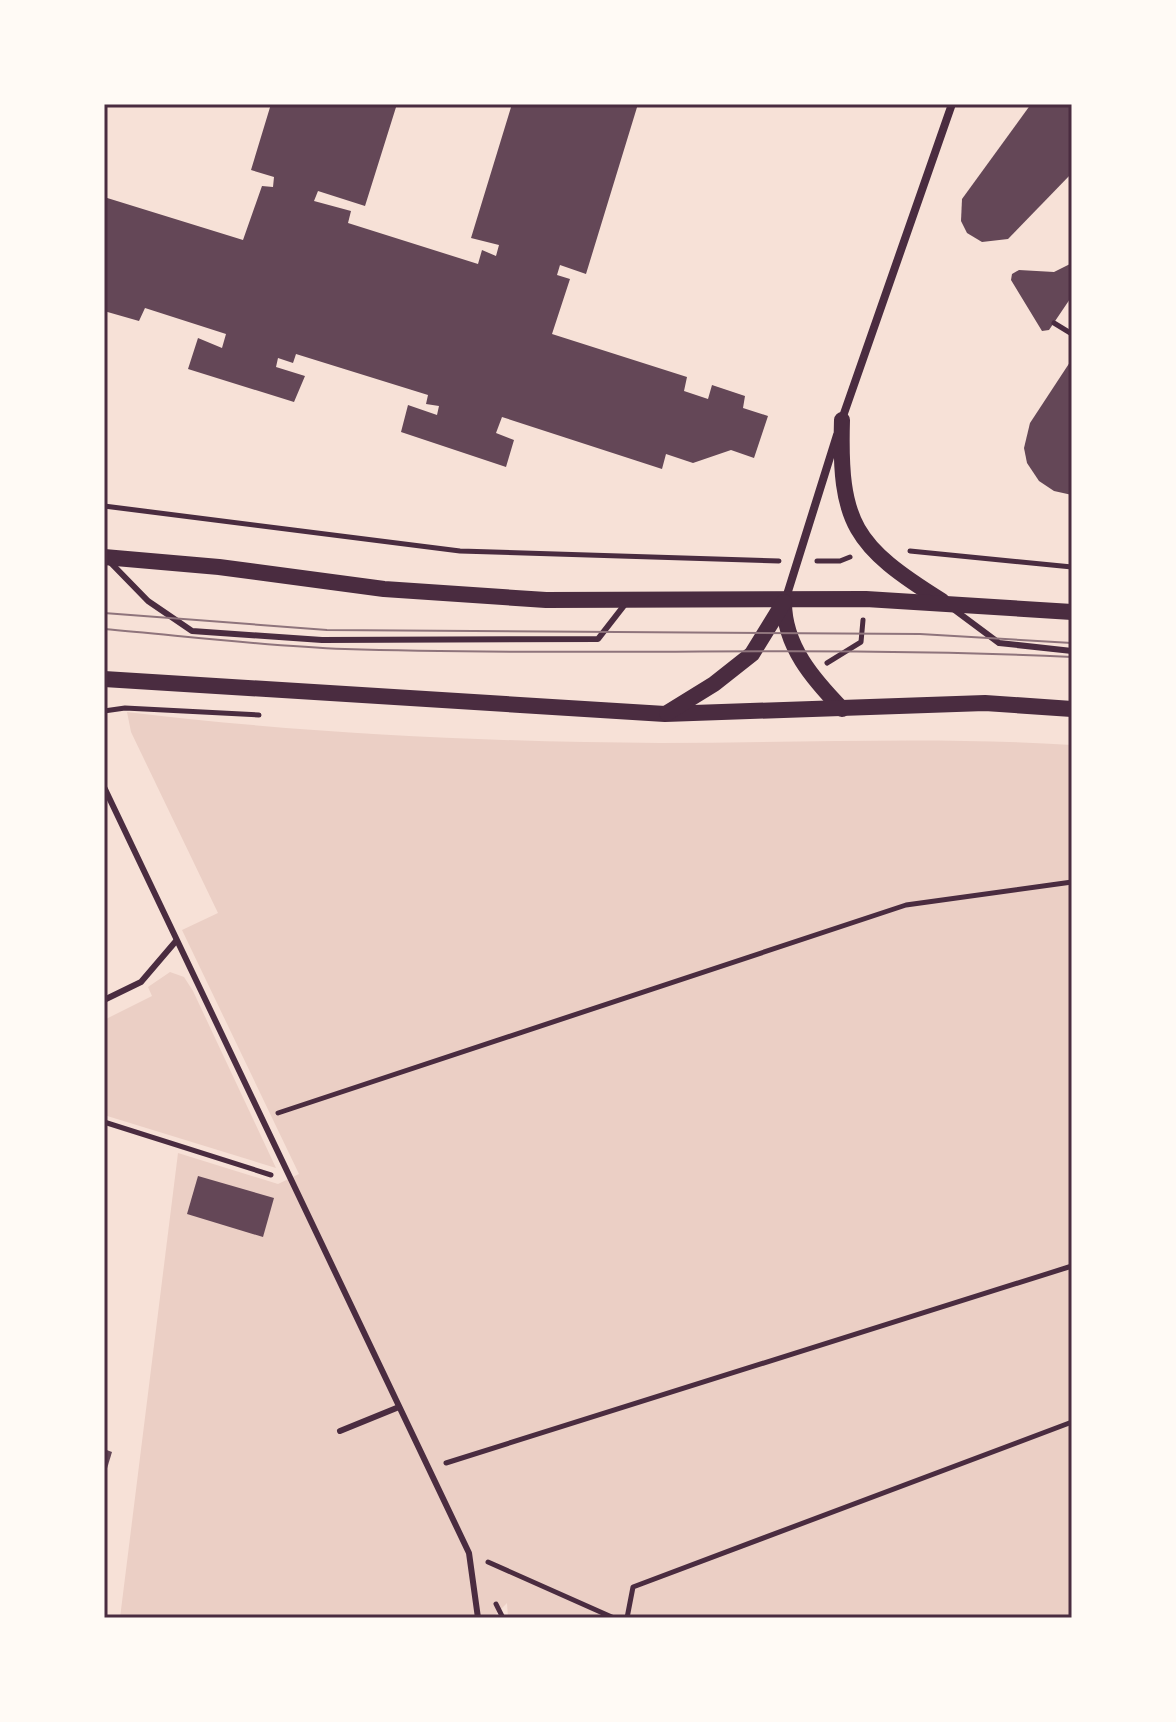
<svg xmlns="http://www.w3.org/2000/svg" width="1176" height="1722" font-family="Lato,sans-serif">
	<rect width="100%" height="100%" fill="#f7e1d7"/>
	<!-- green -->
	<g fill="#ebcfc5">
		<path d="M127 712C300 733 485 742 660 743 798 743 935 736 1072 745V1618H508L507 1603 492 1618H120L178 1153 278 1184 299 1174 182 930 218 913 131 732Z"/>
		<path d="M170 972 184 977 193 991 276 1168 104 1115V1020L152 996 148 987Z"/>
	</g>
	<!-- building -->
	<g fill="#644757">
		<path d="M271 104H397L365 206 318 191 314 201 351 211 348 223 478 264 482 250 496 256 499 245 471 238 512 104H638L586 274 560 265 557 275 570 279 552 334 687 377 684 391 708 399 712 385 745 396 743 408 768 416 754 458 731 450 693 463 666 454 662 469 502 417 496 433 514 440 506 467 401 432 408 405 437 415 439 406 426 404 428 395 296 354 293 363 278 358 276 367 305 376 294 402 188 369 198 338 222 348 226 334 145 308 139 321 104 311V197L243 240 262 186 273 187 274 177 251 170Z"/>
		<path d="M1031 104H1072V173L1008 239 982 242 967 233 961 221 962 199Z"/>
		<path d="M1072 263V296L1049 330 1042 331 1011 280 1012 274 1019 270 1054 272Z"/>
		<path d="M1072 359V495L1054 491 1039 481 1027 463 1024 448 1030 423Z"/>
		<path d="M198 1176 274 1198 263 1237 187 1214Z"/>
		<path d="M104 1449 112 1452 105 1475H104Z"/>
	</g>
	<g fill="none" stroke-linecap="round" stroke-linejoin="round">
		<!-- path -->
		<g stroke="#4a2c40" stroke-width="5">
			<path d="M1054 323 1072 334"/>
			<path d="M104 506 460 551 779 561"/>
			<path d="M910 551 1072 567"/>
			<path d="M817 561H840L850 557"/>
			<path d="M827 663 861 642 863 620"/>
			<path d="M104 711 125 708 259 715"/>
			<path d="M278 1113 906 905 1072 882"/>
			<path d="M104 1122 271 1175"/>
			<path d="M446 1463 1072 1266"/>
			<path d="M488 1562 614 1618"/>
			<path d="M496 1604 503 1618"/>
			<path d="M627 1618 633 1587 1072 1422"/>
		</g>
		<!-- service -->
		<g stroke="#4a2c40" stroke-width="6">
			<path d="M110 562 148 601 192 631 322 640 598 639 626 603"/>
			<path d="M952 608 999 643 1072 651"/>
			<path d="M104 787 469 1553 478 1618"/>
			<path d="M104 1000 141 982 176 941"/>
			<path d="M340 1431 399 1407"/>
		</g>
		<!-- minor -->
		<g stroke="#4a2c40" stroke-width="8">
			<path d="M841 422 952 104"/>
			<path d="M785 601 837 435"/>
		</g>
		<!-- secondary -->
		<g stroke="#4a2c40" stroke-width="16">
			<path d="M842 420C839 524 854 546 942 601"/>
			<path d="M104 557 219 567 384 589 546 600 866 599 1072 612"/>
			<path d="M784 602C784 646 813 679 842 709"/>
			<path d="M104 679 665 714 985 703 1072 709"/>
			<path d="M667 713 714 684 752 654 784 602"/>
		</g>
		<!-- tram -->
		<g stroke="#8f747c" stroke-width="2">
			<path d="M104 613 327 630 920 634 1072 643"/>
			<path d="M104 629C184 636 265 646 345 649 588 657 830 645 1072 657"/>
		</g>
	</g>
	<!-- border -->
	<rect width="1176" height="1722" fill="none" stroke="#fffaf5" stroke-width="212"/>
	<rect x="106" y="106" width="964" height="1510" fill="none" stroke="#4a2c40" stroke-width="3"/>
</svg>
